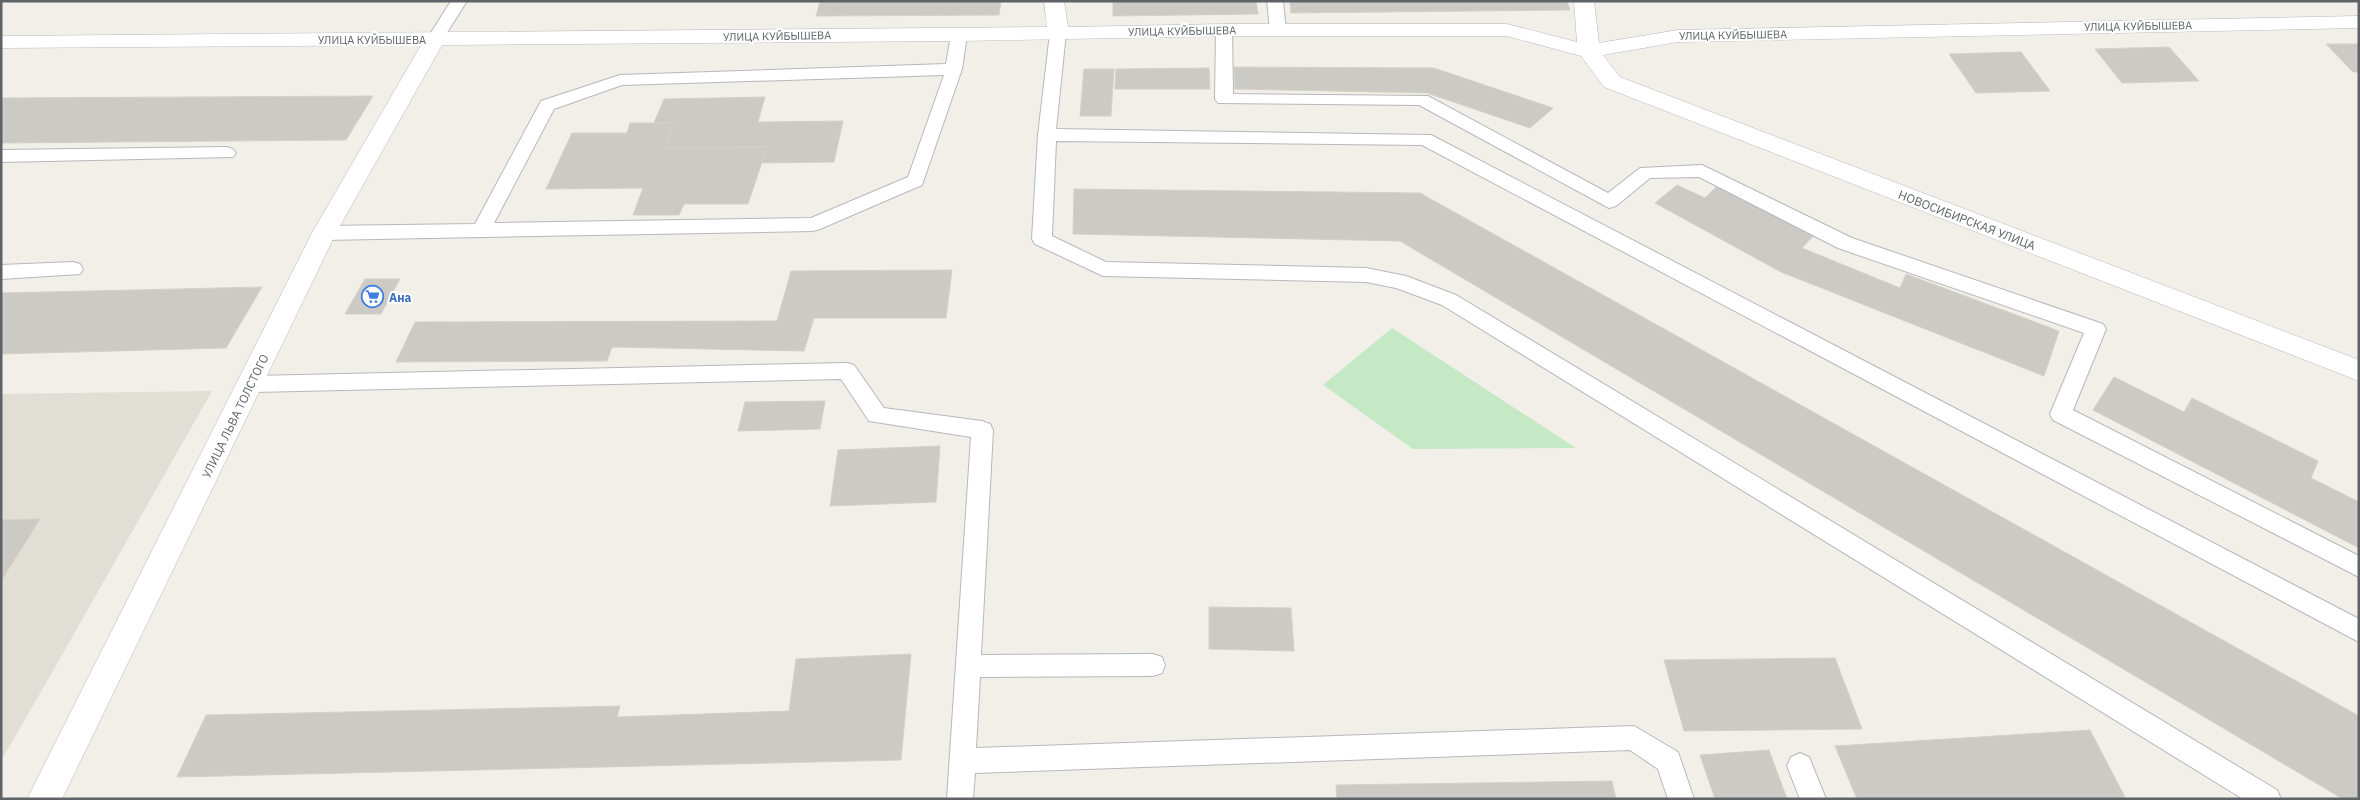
<svg xmlns="http://www.w3.org/2000/svg" width="2360" height="800" font-family="'IBM Plex Sans',sans-serif">
	<rect width="100%" height="100%" fill="#f1efe8"/>
	<!-- education -->
	<path fill="#e1ded6" d="M212 391 54 669 1 761V394Z"/>
	<!-- green -->
	<path fill="#c5e8c5" d="M1392 328 1576 448 1413 449 1323 385Z"/>
	<!-- building -->
	<g fill="#cccac5" stroke="#d6d1c6">
		<path d="M820 1H1001L999 15 816 16Z"/>
		<path d="M1113 1H1256L1258 14 1113 16Z"/>
		<path d="M1290 1H1567L1570 10 1291 13Z"/>
		<path d="M2326 44H2359V72H2353Z"/>
		<path d="M2169 47 2199 81 2122 83 2095 49Z"/>
		<path d="M2021 52 2050 91 1976 93 1949 54Z"/>
		<path d="M1234 67 1434 68 1553 108 1530 128 1427 93 1235 89Z"/>
		<path d="M1209 68 1210 89H1115L1116 69Z"/>
		<path d="M1084 69H1114L1111 116H1080Z"/>
		<path d="M373 96 346 140 1 143V98Z"/>
		<path d="M765 97 758 122 843 121 834 162 762 163 767 147 664 148 673 123H654L664 99Z"/>
		<path d="M630 123H673L664 148 767 147 748 204H684L679 215H633L643 188 546 189 572 133H627Z"/>
		<path d="M1677 185 1705 198 1718 185 1815 234 1802 248 1900 288 1906 274 2059 331 2044 376 1781 272 1655 203Z"/>
		<path d="M1074 189 1420 193 2359 716V799H2343L1400 241 1073 234Z"/>
		<path d="M952 270 946 318H814L804 351 612 347 607 361 396 362 415 322 777 321 791 271Z"/>
		<path d="M365 279H400L381 314H345Z"/>
		<path d="M262 287 226 348 1 354V293Z"/>
		<path d="M2114 377 2184 412 2192 398 2318 461 2311 478 2359 502V548L2093 410Z"/>
		<path d="M825 401 820 429 738 431 745 402Z"/>
		<path d="M940 446 936 502 830 506 838 450Z"/>
		<path d="M40 519 1 581V520Z"/>
		<path d="M1209 607 1291 608 1294 651 1209 649Z"/>
		<path d="M911 654 901 760 177 777 206 715 620 706 617 717 789 711 796 659Z"/>
		<path d="M1835 658 1862 729 1684 731 1664 660Z"/>
		<path d="M2090 730 2126 799H1857L1835 746Z"/>
		<path d="M1769 750 1787 799H1715L1700 755Z"/>
		<path d="M1612 781 1616 799H1337L1336 785Z"/>
	</g>
	<g fill="none" stroke-linecap="round" stroke-linejoin="round">
		<defs>
			<g id="lane">
				<path d="M451 1H467L441 42H429L427 39Z"/>
				<path d="M1267 1H1283L1286 30 1284 33H1272L1270 30Z"/>
				<path d="M1224 25 1230 27 1232 30 1233 94 1428 96 1608 193 1640 168 1702 165 1852 238 2103 324 2106 329 2073 410 2359 556V577L2053 420 2050 414 2084 333 1838 248 1699 177 1650 178 1616 206 1609 208 1419 105 1218 103 1215 99 1216 30 1218 27Z"/>
				<path d="M1058 28 1064 30 1066 33 1056 129 1431 135 2359 619V642L1422 145 1056 141 1052 236 1106 262 1366 268 1406 276 1456 295 2277 790 2281 799H2243L1442 305 1396 288 1366 282 1103 276 1035 244 1032 239 1038 135 1050 33 1052 30Z"/>
				<path d="M959 30 965 32 967 35 962 69 922 185 820 229 813 231 324 240 317 238 314 233 317 228 324 226 475 224 541 101 620 75 946 64 951 35 953 32ZM944 75 908 177 811 218 494 223 554 109 622 85Z"/>
				<path d="M227 147 233 149 236 153 233 157 1 162V150Z"/>
				<path d="M73 262 80 264 83 269 80 274 1 279V265Z"/>
				<path d="M847 363 854 365 884 408 982 421 990 424 993 430 981 655 1153 654 1162 657 1165 665 1162 673 1153 676 980 677 976 748 1634 726 1678 752 1694 799H1668L1658 769 1630 750 975 773 973 799H947L971 437 869 421 841 379 251 392 244 390 240 384 244 378 251 376Z"/>
				<path d="M1800 753 1809 757 1826 799H1800L1787 766 1791 757Z"/>
			</g>
			<path id="street" d="M1044 1H1064L1068 27 1224 24H1507L1577 42 1574 1H1594L1599 43 1678 30 2359 16V28L1678 42 1603 55 1620 77 2359 360V381L1604 87 1581 56 1507 36H1224L959 41 442 45 336 233 62 799H27L312 233 421 45 1 48V36L1047 27Z"/>
		</defs>
		<!-- lane casing -->
		<use href="#lane" stroke="#b5b8bc" stroke-width="2"/>
		<!-- street casing -->
		<use href="#street" stroke="#b5b8bc" stroke-width="1"/>
		<!-- lane -->
		<use href="#lane" fill="#fff" fill-rule="evenodd"/>
		<!-- street -->
		<use href="#street" fill="#fff" fill-rule="evenodd"/>
	</g>
	<!-- icons -->
	<defs>
		<symbol id="supermarket-ring" viewBox="-11 -11 22 22"><circle r="9.5" fill="#fff" stroke="#3f7fe0" stroke-width="1.5"/><path d="M-6-5.5h2.5l.6 2H6L4.5 2H-2.5L-4.4-4H-6ZM-1.5 3.2a1.3 1.3 0 1 0 .1 0ZM3 3.2a1.3 1.3 0 1 0 .1 0Z" fill="#3f7fe0"/></symbol>
	</defs>
	<g fill-rule="evenodd">
		<use href="#supermarket-ring" x="360" y="284" width="25" height="25"/>
	</g>
	<g text-anchor="middle" dominant-baseline="central" stroke-width="4" stroke-linejoin="round" paint-order="stroke">
		<!-- far-street labels -->
		<g font-size="11" fill="#5f6368" stroke="#fff">
			<text transform="translate(2138 26) rotate(-1)">УЛИЦА КУЙБЫШЕВА</text>
			<text transform="translate(1182 31) rotate(-1)">УЛИЦА КУЙБЫШЕВА</text>
			<text transform="translate(1733 35) rotate(-1)">УЛИЦА КУЙБЫШЕВА</text>
			<text transform="translate(777 36) rotate(-1)">УЛИЦА КУЙБЫШЕВА</text>
			<text x="372" y="40">УЛИЦА КУЙБЫШЕВА</text>
		</g>
		<!-- street labels -->
		<g font-size="12" fill="#5f6368" stroke="#fff">
			<text transform="translate(1967 220) rotate(21)">НОВОСИБИРСКАЯ УЛИЦА</text>
			<text transform="translate(235 416) rotate(-64)">УЛИЦА ЛЬВА ТОЛСТОГО</text>
		</g>
		<!-- shop labels -->
		<g font-size="12" font-weight="bold" fill="#366cbe" stroke="#fff" text-anchor="start">
			<text x="389" y="297">Ана</text>
		</g>
	</g>
	<!-- border -->
	<rect width="2360" height="800" fill="none" stroke="#5f6368" stroke-width="5"/>
</svg>
